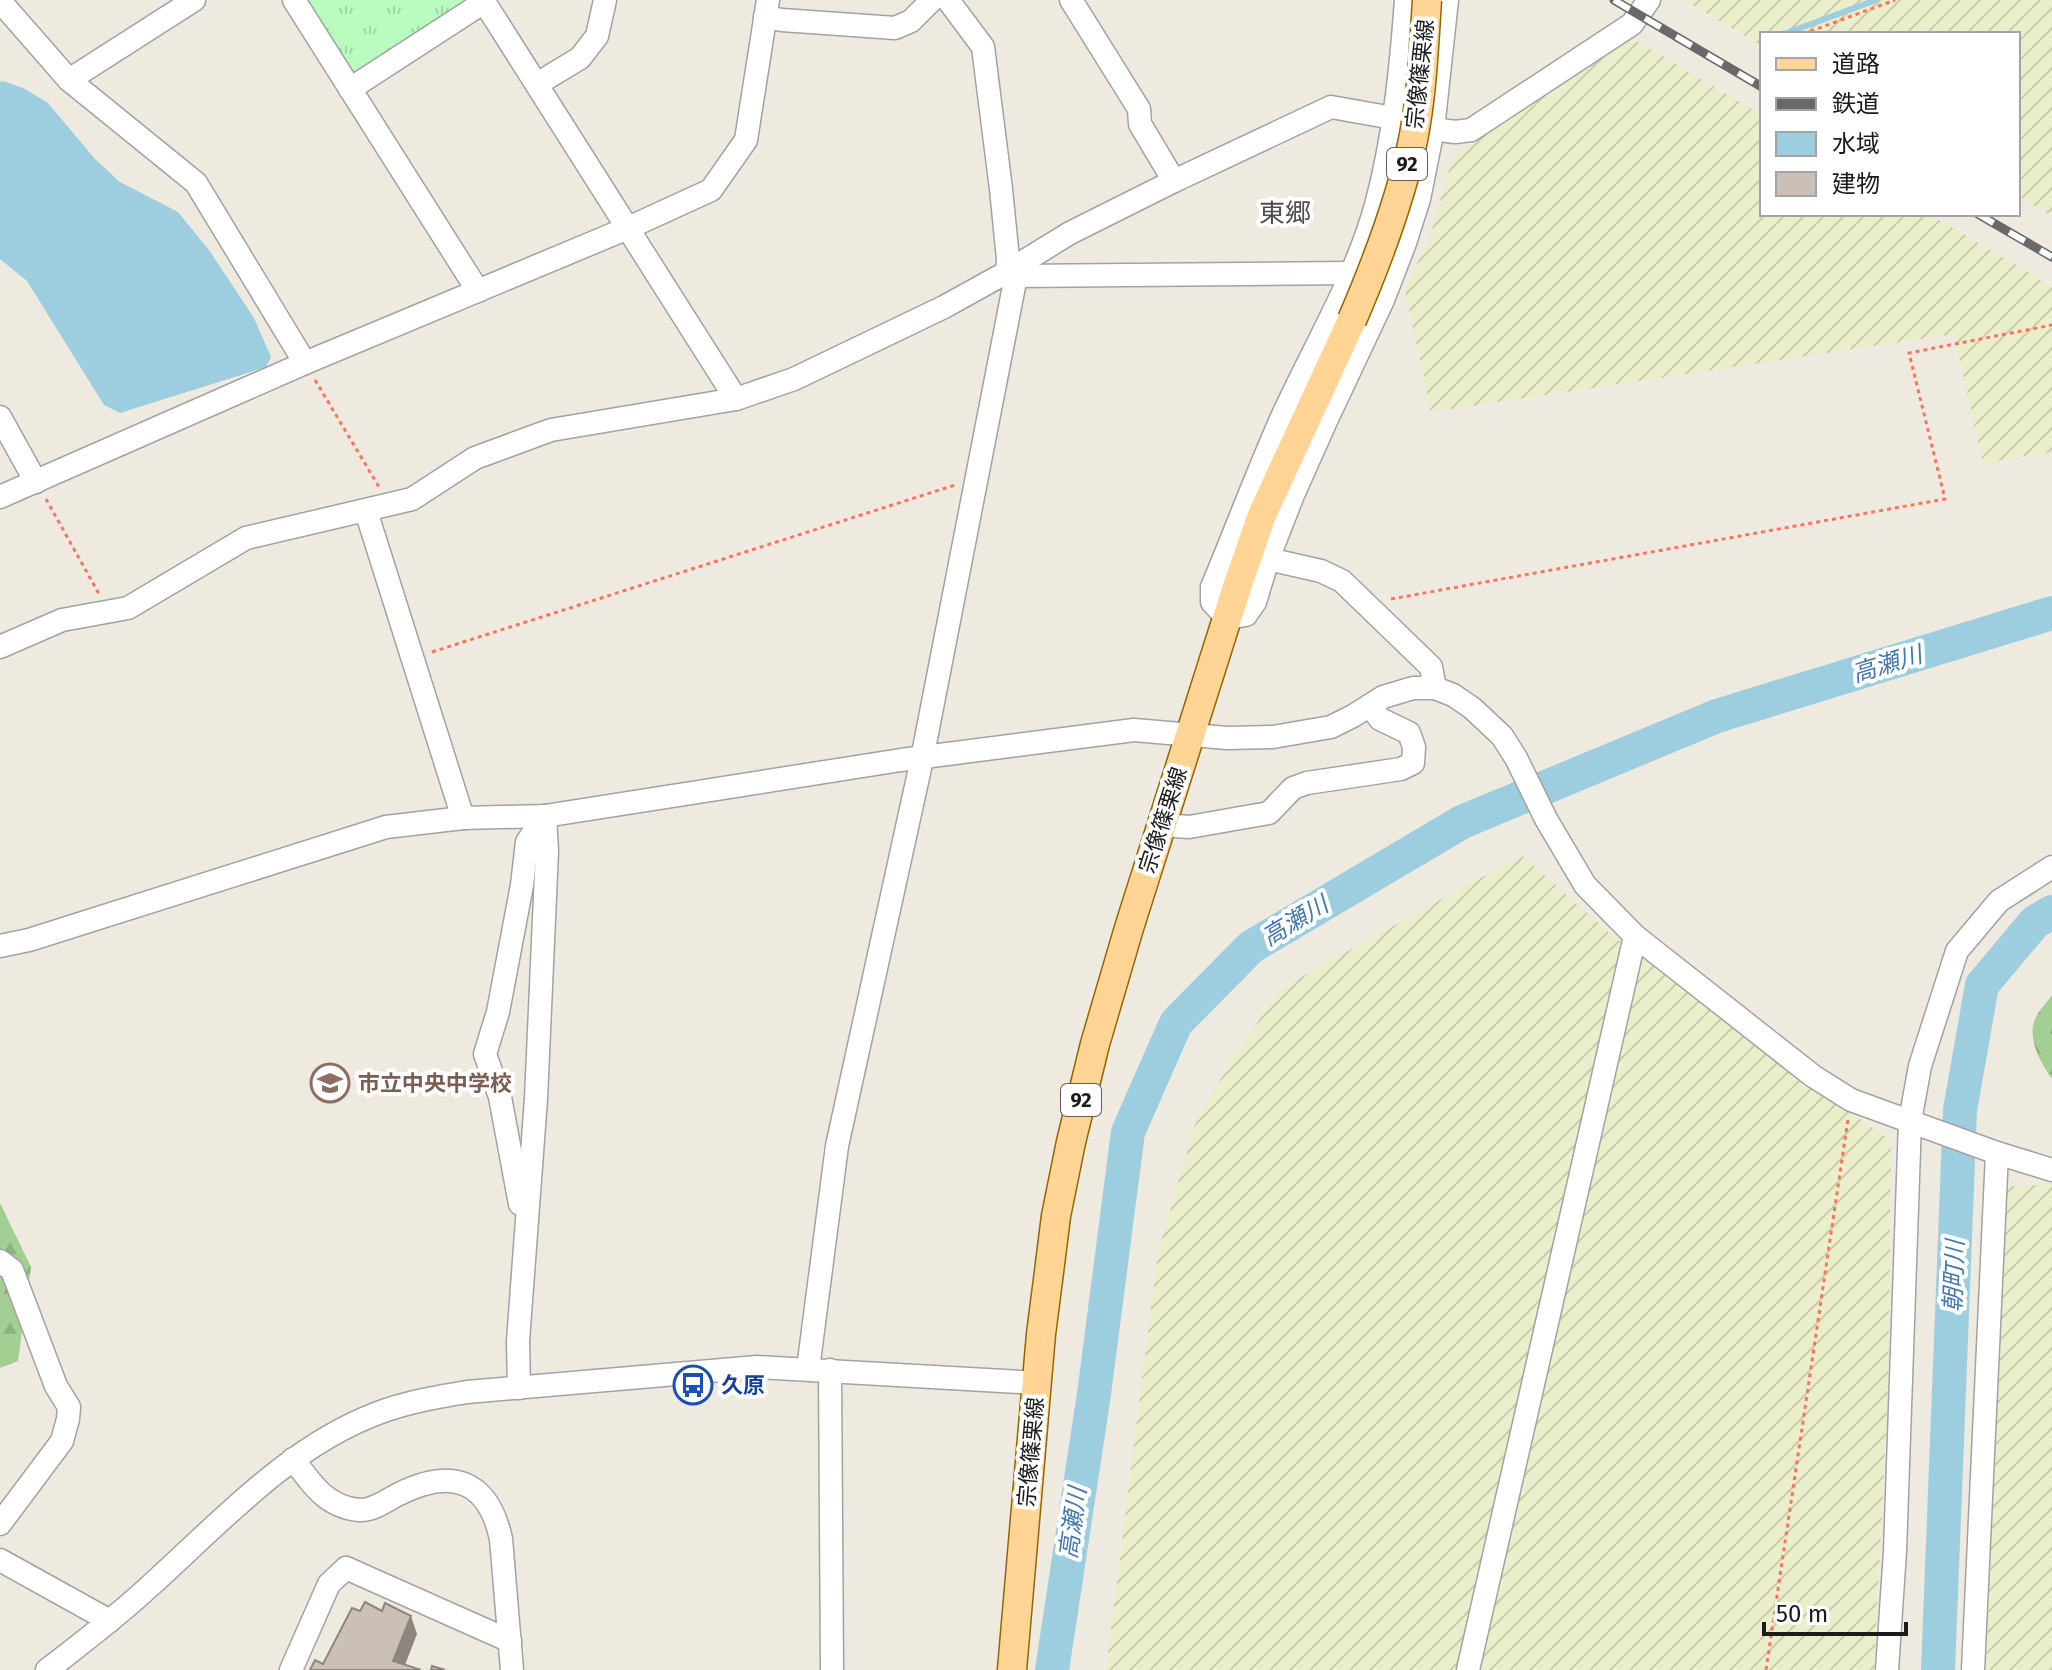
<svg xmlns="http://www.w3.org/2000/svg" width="2052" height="1670" font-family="'Fira Sans','Noto Sans JP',sans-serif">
	<defs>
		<pattern id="farmland-furrows" width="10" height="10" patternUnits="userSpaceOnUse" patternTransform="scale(2)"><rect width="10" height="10" fill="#ebeeca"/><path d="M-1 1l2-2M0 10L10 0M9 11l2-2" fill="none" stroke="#c9ccad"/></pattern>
		<pattern id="forest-firs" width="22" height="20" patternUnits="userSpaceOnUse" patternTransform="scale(2)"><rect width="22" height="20" fill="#a3d092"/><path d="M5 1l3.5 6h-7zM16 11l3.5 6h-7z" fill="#8cb27d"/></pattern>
		<pattern id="park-tufts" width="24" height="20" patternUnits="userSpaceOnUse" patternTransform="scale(2)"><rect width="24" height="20" fill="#b9fcc0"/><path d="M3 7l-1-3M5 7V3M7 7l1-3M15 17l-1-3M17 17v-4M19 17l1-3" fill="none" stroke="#9ed7a4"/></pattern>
	</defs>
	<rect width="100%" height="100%" fill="#eeeae0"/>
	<!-- farmland -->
	<g fill="url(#farmland-furrows)">
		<path d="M1684 0H2052V216L2018 196V34H1762V46Z"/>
		<path d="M1630 37 1762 115V214H1929L2052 286V452L1983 463 1954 334 1431 412 1405 290 1430 236 1453 156Z"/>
		<path d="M1523 856 1613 936 1840 1106 1891 1140 1888 1389 1874 1670H1106L1158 1252 1197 1118 1238 1051 1280 989 1463 887Z"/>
		<path d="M2052 1184V1670H1986L2005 1187Z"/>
	</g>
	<!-- forest -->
	<g fill="url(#forest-firs)">
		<path d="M2052 995V1079C2040 1062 2026 1037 2036 1017 2040 1009 2047 1002 2052 995Z"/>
		<path d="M0 1203 31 1267 18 1361 0 1368Z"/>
	</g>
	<!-- park -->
	<path fill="url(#park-tufts)" d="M306 0H469L360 72 350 71Z"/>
	<!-- water -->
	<path fill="#9dcedf" d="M3 81 23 88 48 103 95 159 120 182 178 212 209 250 254 318 271 357 266 367 120 413 104 405 27 281 0 259V82Z"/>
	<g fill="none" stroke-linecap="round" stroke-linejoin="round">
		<!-- stream -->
		<path stroke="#9dcedf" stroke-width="6" d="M1784 34 1876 0"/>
		<!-- river -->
		<g stroke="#9dcedf" stroke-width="34">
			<path d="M1052 1670 1094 1394 1128 1132 1176 1023 1251 947 1462 822 1717 716 2052 613"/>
			<path d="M1938 1670 1960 1110 1982 985 2035 922 2052 912"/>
		</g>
		<defs>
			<g id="minor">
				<path d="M294 0 478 291"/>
				<path d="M483 0 736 399"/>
				<path d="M948 0 983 47 1001 189 1008 259 1007 272"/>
				<path d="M1071 0 1139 109 1140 124 1174 181"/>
				<path d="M1406 0C1401 69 1394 138 1376 205 1355 280 1314 347 1282 417 1257 473 1236 530 1212 587V602L1227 618 1246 615 1255 602 1268 559 1293 495 1326 421 1383 300 1405 243 1419 199 1433 129 1447 0"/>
				<path d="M0 1 69 80 196 183 305 363"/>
				<path d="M765 17 782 20 895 28 911 21 932 0"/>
				<path d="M69 80 194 0"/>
				<path d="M537 84 580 58 597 36 605 0"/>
				<path d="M350 89 484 2"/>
				<path d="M1004 276 1351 273"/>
				<path d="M0 417 36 482"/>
				<path d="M0 497 305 363 628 228 711 190 746 140 768 0"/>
				<path d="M366 511 463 818"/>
				<path d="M1268 559 1321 571 1342 581 1431 667 1435 688"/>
				<path d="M0 647 62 620 128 608 246 538 412 499 475 458 551 430 736 399 794 379 944 307 1000 276 1070 233 1174 181 1331 107 1393 118 1433 129 1455 132 1471 130 1632 24 1649 0"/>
				<path d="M1161 825 1189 827 1269 813 1293 788 1307 783 1401 769 1413 763 1414 747 1409 733 1380 719 1370 706"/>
				<path d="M0 946 29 940 386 827 463 818 545 816 901 760 1134 730 1227 738 1273 737 1331 727 1353 716 1383 697 1413 688H1435L1453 695 1472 708 1502 736 1516 758 1546 819 1585 885 1635 936 1813 1076 1851 1100 1997 1153 2052 1170"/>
				<path d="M520 1204 500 1097 485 1054 498 1012 522 885 527 842 545 816"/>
				<path d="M0 1261 12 1270 56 1386 69 1407 68 1419 62 1441 0 1524"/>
				<path d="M808 1369 837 1146 922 759 1016 276"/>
				<path d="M830 1370 832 1670"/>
				<path d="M519 1388 518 1341 536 1099 547 851 545 816"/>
				<path d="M293 1459C311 1483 326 1507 359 1510 373 1511 387 1500 399 1494 451 1468 488 1479 501 1539L512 1670"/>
				<path d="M0 1560 110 1621"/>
				<path d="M47 1670C82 1643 118 1616 151 1585 221 1522 288 1447 378 1413 407 1402 437 1397 467 1392L757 1367 1038 1383"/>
				<path d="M291 1670 329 1584 346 1568 510 1641"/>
				<path d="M1468 1670 1635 936"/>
				<path d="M1887 1670 1895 1551 1910 1121 1920 1066 1957 951 1999 901 2052 867"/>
				<path d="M1973 1670 1997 1153"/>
			</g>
			<path id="major" d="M1012 1670 1041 1334 1049 1272 1056 1216 1071 1142 1095 1044 1129 928 1237 587 1262 515 1352 320"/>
		</defs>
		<!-- minor casing -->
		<use href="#minor" stroke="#a2a2a2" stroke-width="25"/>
		<!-- major casing -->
		<use href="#major" stroke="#936600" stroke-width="31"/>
		<!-- path -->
		<g stroke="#ff7460" stroke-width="3" stroke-dasharray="4 4" stroke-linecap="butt">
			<path d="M1803 34 1895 0"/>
			<path d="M315 380 379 487"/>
			<path d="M46 499 99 594"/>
			<path d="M1391 599 1945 499 1909 353 2052 325"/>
			<path d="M432 652 955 485"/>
			<path d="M1766 1670 1848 1119"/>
		</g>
		<!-- minor -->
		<use href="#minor" stroke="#fff" stroke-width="22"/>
		<!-- major -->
		<use href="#major" stroke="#ffd494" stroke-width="28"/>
		<defs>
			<g id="rail">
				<path d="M1614 0 1762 87"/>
				<path d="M1978 214 2052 257"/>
			</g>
		</defs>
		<!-- rail casing -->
		<use href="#rail" stroke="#696969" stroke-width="9"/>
		<!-- rail -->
		<use href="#rail" stroke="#fff" stroke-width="6" stroke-dasharray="18" stroke-linecap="butt"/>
		<defs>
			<path id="major-bridge" d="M1352 320C1377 262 1400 202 1413 140 1422 95 1424 46 1427 0"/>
		</defs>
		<!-- major-bridge casing -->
		<use href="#major-bridge" stroke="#936600" stroke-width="31" stroke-linecap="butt"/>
		<!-- major-bridge -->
		<use href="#major-bridge" stroke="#ffd494" stroke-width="28"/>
	</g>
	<!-- shaded-wall -->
	<path fill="#8d867f" d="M411 1616 417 1634 403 1670 393 1661Z"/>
	<!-- building -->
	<g fill="#cac0b6" stroke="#8d867f" stroke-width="2">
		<path d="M365 1602 382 1611 385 1603 411 1616 393 1661 421 1670H310L315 1660 323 1664 352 1608 360 1611Z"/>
		<path d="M432 1666 445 1670H431Z"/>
	</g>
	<!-- icons -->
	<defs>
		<symbol id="school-ring" viewBox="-11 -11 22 22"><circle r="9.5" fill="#fff" stroke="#8d6e63" stroke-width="1.5"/><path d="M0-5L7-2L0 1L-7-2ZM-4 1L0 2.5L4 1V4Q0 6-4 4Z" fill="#8d6e63"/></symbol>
		<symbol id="bus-ring" viewBox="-11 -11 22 22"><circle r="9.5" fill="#fff" stroke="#1a4fb4" stroke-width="1.5"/><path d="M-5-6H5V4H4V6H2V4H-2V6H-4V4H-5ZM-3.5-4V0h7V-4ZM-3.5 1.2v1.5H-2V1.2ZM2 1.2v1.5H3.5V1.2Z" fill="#1a4fb4"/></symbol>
	</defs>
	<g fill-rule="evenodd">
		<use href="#school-ring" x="308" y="1061" width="44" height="44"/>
		<use href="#bus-ring" x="671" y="1363" width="44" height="44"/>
	</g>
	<g text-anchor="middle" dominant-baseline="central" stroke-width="8" stroke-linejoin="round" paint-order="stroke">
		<!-- shield labels -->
		<g fill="#fff" stroke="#5f5f5f" stroke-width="2">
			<rect x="1387" y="148" width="40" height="32" rx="6"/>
			<rect x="1061" y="1084" width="40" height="32" rx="6"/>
		</g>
		<g font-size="20" font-weight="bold" fill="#1b1b1b">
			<text x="1407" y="164">92</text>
			<text x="1081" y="1100">92</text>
		</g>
		<!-- street labels -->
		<g font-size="22" fill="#1b1b1b" stroke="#fff">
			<text transform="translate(1420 74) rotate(-84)">宗像篠栗線</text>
			<text transform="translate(1163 820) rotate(-72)">宗像篠栗線</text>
			<text transform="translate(1031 1452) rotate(-85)">宗像篠栗線</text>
		</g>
		<!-- education labels -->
		<g font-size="22" font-weight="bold" fill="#785e54" stroke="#fff" text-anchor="start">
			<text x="358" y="1083">市立中央中学校</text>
		</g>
		<!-- transit labels -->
		<g font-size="22" font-weight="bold" fill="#164399" stroke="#fff" text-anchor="start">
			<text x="721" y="1385">久原</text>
		</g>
		<!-- water labels -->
		<g font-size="24" font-style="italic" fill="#4377b0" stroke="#fff">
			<text transform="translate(1887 664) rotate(-17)">高瀬川</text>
			<text transform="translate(1295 921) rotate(-31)">高瀬川</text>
			<text transform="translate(1954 1276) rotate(-88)">朝町川</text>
			<text transform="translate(1073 1523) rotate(-82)">高瀬川</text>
		</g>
		<!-- quarter labels -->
		<g font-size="26" fill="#4e4e4e" stroke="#fff">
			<text x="1285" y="213">東郷</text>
		</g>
	</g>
	<!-- legend -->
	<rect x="1760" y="32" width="260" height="184" fill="#ffffff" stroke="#a4a4a4" stroke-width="2"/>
	<rect x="1776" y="58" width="40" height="12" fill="#ffd494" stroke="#a4a4a4" stroke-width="2"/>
	<text x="1832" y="72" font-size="24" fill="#1b1b1b">道路</text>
	<rect x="1776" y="98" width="40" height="12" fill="#696969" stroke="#a4a4a4" stroke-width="2"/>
	<text x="1832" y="112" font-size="24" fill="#1b1b1b">鉄道</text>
	<rect x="1776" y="132" width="40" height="24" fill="#9dcedf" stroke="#a4a4a4" stroke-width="2"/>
	<text x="1832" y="152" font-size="24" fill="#1b1b1b">水域</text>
	<rect x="1776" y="172" width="40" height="24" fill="#cac0b6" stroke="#a4a4a4" stroke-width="2"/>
	<text x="1832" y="192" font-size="24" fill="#1b1b1b">建物</text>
	<!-- scale -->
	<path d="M1764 1622v12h142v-12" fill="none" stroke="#1b1b1b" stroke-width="4"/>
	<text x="1776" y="1622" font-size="24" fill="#1b1b1b" stroke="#ffffff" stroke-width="6" paint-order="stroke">50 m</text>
</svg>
